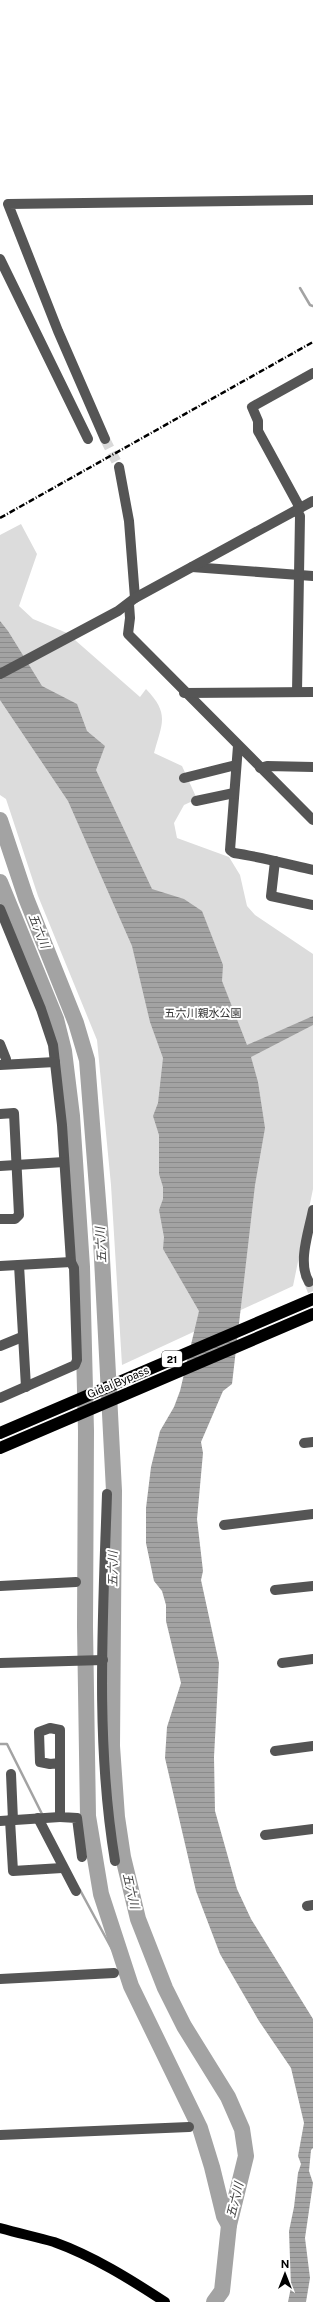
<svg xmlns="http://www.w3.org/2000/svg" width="313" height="2302" font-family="'Public Sans','Noto Sans JP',sans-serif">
	<defs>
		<pattern id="water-rules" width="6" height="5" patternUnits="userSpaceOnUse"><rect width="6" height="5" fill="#a3a3a3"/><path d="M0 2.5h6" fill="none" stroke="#8b8b8b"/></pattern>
	</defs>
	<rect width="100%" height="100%" fill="#fff"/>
	<!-- park -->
	<path fill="#dcdcdc" d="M21 524 37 554 19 606 33 619 67 633 140 697 146 689C170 714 162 723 154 753L182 766 197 799 184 805 174 823 177 838 229 857 240 875 247 906 255 915 313 954V1189L293 1286 122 1365 111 1185 97 1040 38 896 6 799 0 795V535Z"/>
	<!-- water -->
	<path fill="url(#water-rules)" d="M0 621 8 631 42 686 77 704 87 731 105 746 96 770 152 889 184 899 202 911 223 965 222 981 247 1045 313 1016V1025L251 1057 258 1082 265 1128 255 1185 232 1384 223 1391 201 1442 203 1453 197 1519 203 1571 201 1580 219 1663 214 1757 215 1811 237 1889 251 1919 313 2019V2148L311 2150 309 2171 313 2183 305 2238 310 2278 306 2302H288L291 2287 289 2231 294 2207 298 2173 301 2164 298 2156 304 2123 291 2068 259 2021 220 1954 196 1891 165 1758 167 1727 181 1683 166 1621V1605L162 1591 154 1581 146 1543V1508L151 1467 160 1431 174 1407 180 1391 199 1311 163 1249 164 1237 159 1210 163 1199V1187L159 1174V1135L153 1116 158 1103 163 1058 150 1022 132 946 68 801 0 700Z"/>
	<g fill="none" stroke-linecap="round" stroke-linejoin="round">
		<!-- stream -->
		<g stroke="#a3a3a3" stroke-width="2.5">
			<path d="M300 288 310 305 313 306"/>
			<path d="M0 1744H7L43 1816"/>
			<path d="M80 1890 113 1951 118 1949"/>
		</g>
		<!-- river -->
		<g stroke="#a3a3a3" stroke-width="16">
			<path d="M0 820 26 898 76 1023 87 1060 101 1239 114 1491 112 1746 117 1817 123 1857 138 1919 165 1988 184 2026 228 2097 242 2129 246 2156 229 2225 222 2291 214 2302"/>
			<path d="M0 882 56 1019 64 1051 72 1116 82 1267 86 1431 85 1627 88 1816 101 1894 131 1986 200 2128 212 2167 224 2216 229 2225"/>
		</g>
		<!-- minor-tunnel -->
		<g stroke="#d9d9d9" stroke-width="10" stroke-dasharray="10 5" stroke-linecap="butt">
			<path d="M105 439 119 467"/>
			<path d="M309 1282 313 1292"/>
		</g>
		<!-- minor -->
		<g stroke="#555" stroke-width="10">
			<path d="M0 259 88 439"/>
			<path d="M105 439 58 331 8 204 313 200"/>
			<path d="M119 467 129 521 135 598"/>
			<path d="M300 508 258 431V421L252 407 313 373"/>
			<path d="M192 567 313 576"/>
			<path d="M129 604 130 618 128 634 313 820"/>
			<path d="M0 674 118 611 135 598 313 501"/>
			<path d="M297 692 300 516 297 511"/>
			<path d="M184 693 313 692"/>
			<path d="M238 746 230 850 234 853C261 857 287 864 313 870"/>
			<path d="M260 768 267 766 313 767"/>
			<path d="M184 778 236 765"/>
			<path d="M196 801 234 793"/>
			<path d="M275 861 271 896 313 905"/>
			<path d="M0 909 41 1009 53 1045 62 1125 71 1262 74 1268 77 1360 75 1365 0 1398"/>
			<path d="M0 1044 6 1059V1064"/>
			<path d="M0 1065 55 1062"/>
			<path d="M0 1114 14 1113 19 1215 15 1219H0"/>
			<path d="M0 1166 64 1162"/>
			<path d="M19 1265 26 1387"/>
			<path d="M0 1266 71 1262"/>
			<path d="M309 1282C297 1263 309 1231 313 1210"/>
			<path d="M0 1346 22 1337"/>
			<path d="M304 1443 313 1442"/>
			<path d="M107 1494C103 1616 95 1741 115 1861"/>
			<path d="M224 1525 313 1514"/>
			<path d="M0 1586 76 1582"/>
			<path d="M275 1590 313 1586"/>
			<path d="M0 1663 103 1660"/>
			<path d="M282 1663 313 1659"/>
			<path d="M275 1751 313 1746"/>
			<path d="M60 1763 50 1764 40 1762 39 1732 50 1728 60 1730V1817L77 1818 82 1857"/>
			<path d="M11 1774 13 1820"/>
			<path d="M38 1818 76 1891"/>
			<path d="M10 1820 13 1871 62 1868"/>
			<path d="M0 1821 60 1817"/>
			<path d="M265 1835 313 1829"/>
			<path d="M307 1906 313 1905"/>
			<path d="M0 1979 114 1973"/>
			<path d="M0 2135 189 2127"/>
		</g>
		<!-- major -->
		<path stroke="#000" stroke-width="10" d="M0 2228C18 2233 36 2237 54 2242 93 2256 130 2279 165 2302"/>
		<!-- highway -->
		<g stroke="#000" stroke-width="12">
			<path d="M0 1433 313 1299"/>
			<path d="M0 1448 313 1314"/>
		</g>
		<!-- rail -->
		<path stroke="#000" stroke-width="2.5" stroke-dasharray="6 2 1 2" stroke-linecap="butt" d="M0 518 313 342"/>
	</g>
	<g text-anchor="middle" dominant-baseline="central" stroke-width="4" stroke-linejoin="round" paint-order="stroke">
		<!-- shield labels -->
		<rect fill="#fff" stroke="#4c4c4c" stroke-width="1" x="162" y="1351" width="20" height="16" rx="3"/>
		<g font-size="10" font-weight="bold" fill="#000">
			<text x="172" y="1359">21</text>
		</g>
		<!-- park labels -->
		<g font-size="11" fill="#333" stroke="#fff">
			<text x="203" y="1013">五六川親水公園</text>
		</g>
		<!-- street labels -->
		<g font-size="11" fill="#000" stroke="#fff">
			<text transform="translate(118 1382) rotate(-23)">Gidai Bypass</text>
		</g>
		<!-- water labels -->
		<g font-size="12" font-style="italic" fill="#444" stroke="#fff">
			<text transform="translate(39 931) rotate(68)">五六川</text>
			<text transform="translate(101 1245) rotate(-93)">五六川</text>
			<text transform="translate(113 1569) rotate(-90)">五六川</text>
			<text transform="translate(131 1891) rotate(77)">五六川</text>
			<text transform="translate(235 2200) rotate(-76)">五六川</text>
		</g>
	</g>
	<!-- north arrow -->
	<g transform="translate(285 2274)" stroke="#ffffff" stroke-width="3" paint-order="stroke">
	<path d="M0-3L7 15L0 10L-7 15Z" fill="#000000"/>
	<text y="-6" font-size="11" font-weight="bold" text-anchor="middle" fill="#000000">N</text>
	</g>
</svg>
